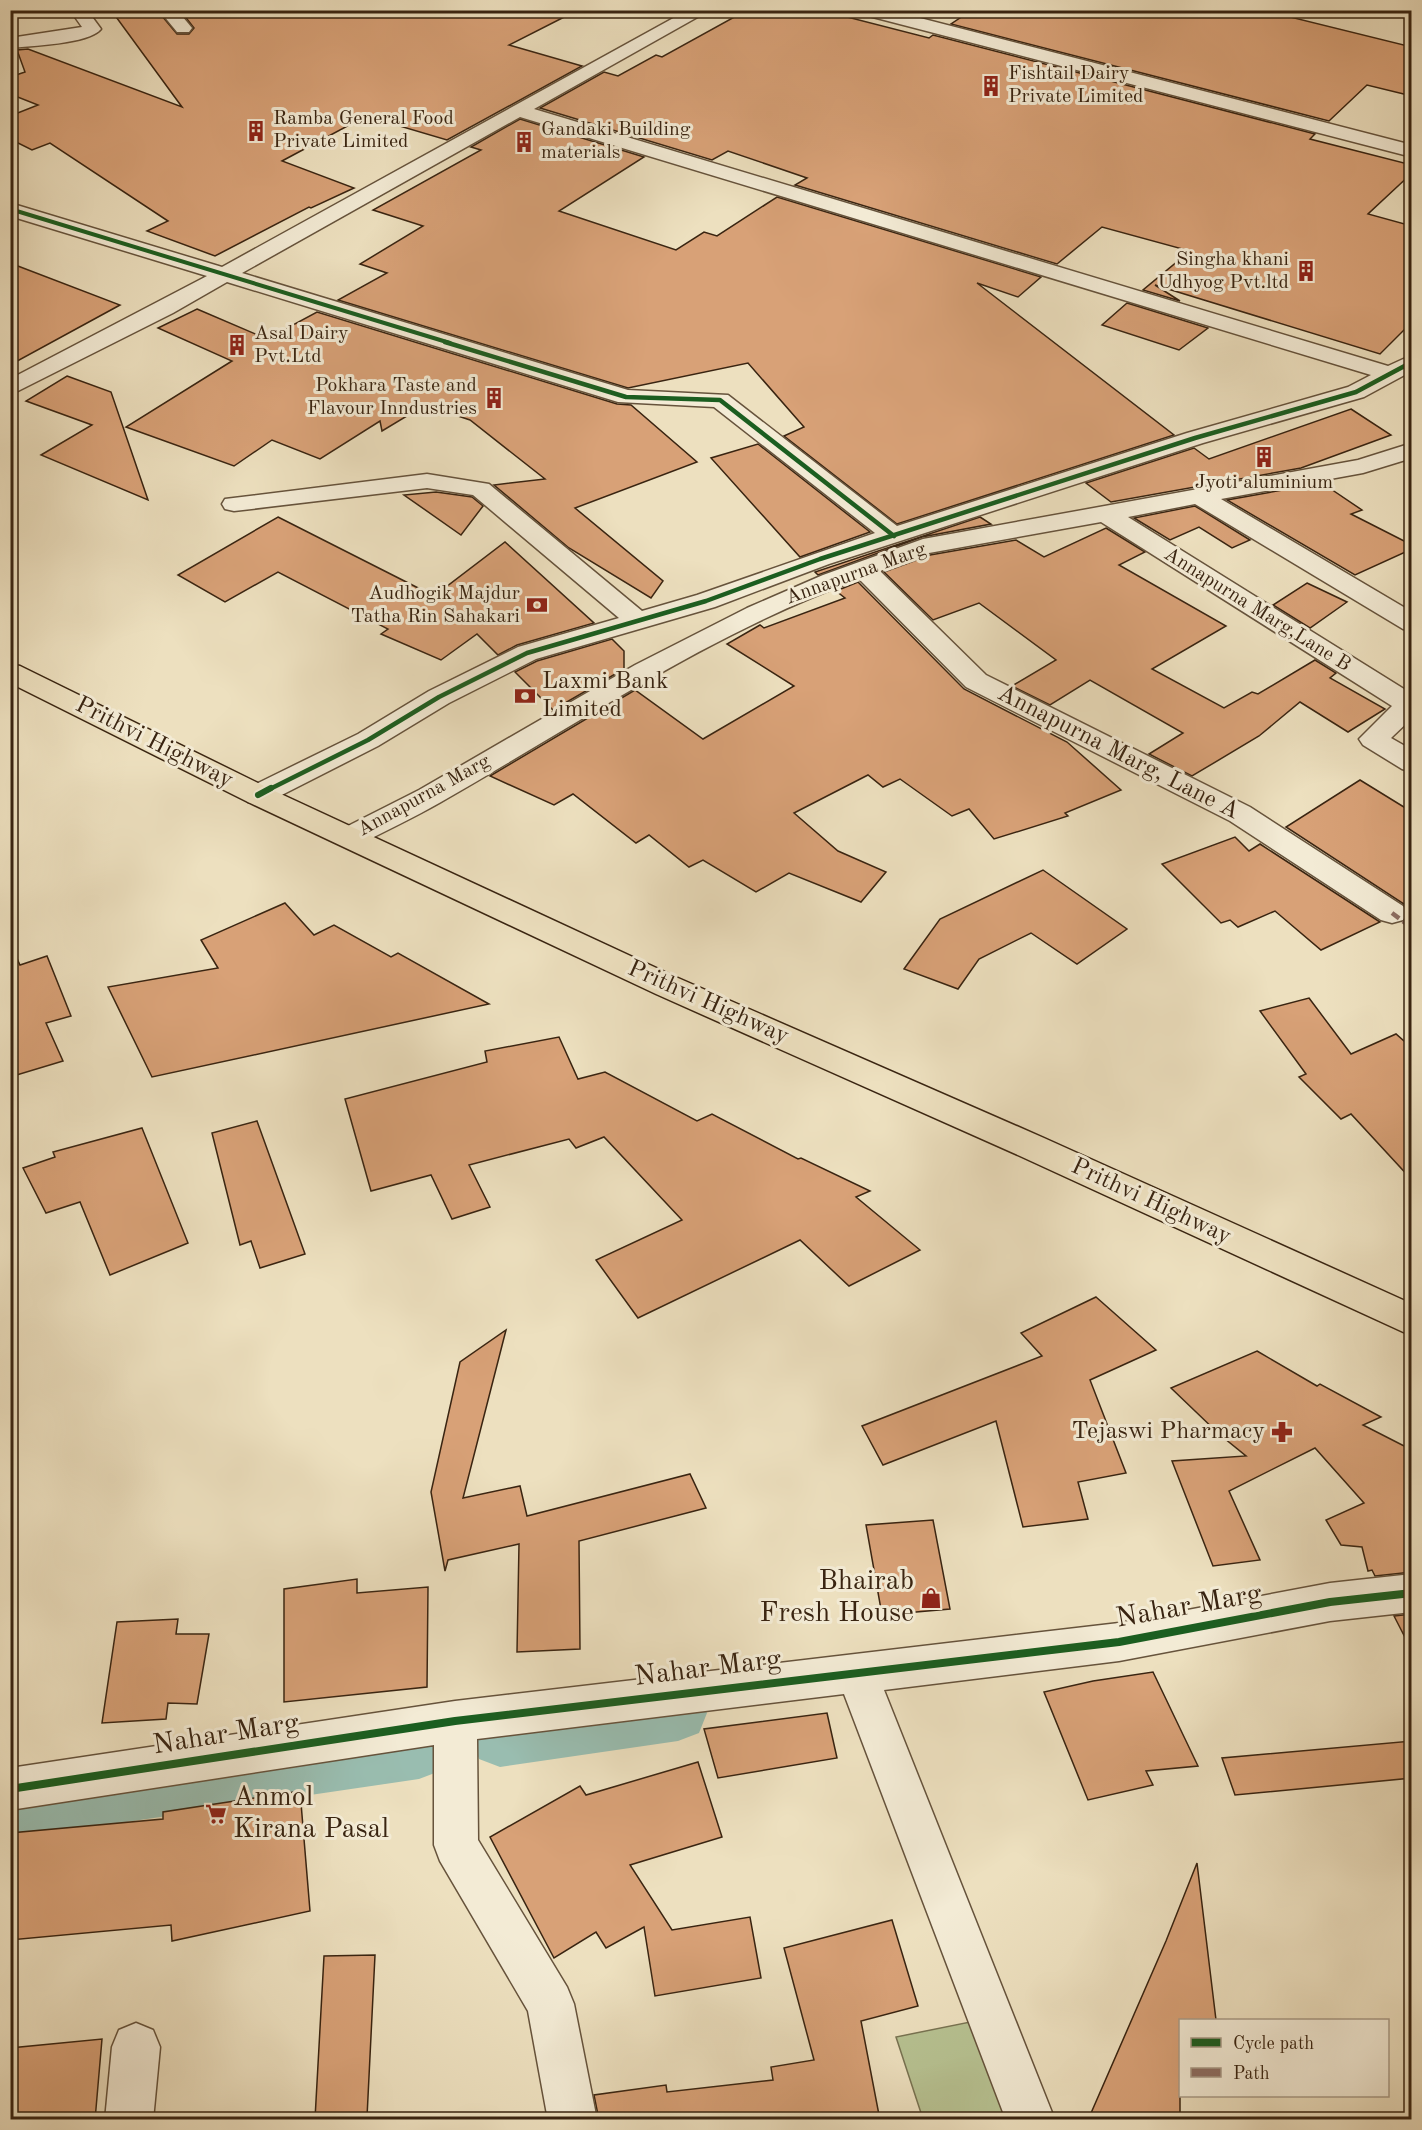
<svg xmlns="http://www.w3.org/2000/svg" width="1422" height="2130" font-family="'Old Standard TT',serif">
	<rect width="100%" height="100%" fill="#ede0bf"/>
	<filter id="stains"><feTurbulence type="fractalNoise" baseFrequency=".00333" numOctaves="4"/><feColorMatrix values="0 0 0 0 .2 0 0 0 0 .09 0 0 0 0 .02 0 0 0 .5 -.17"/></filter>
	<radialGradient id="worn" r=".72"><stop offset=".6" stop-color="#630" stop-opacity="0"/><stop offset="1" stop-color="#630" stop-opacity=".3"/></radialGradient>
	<!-- green -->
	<path fill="#b7c292" stroke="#787352" stroke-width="1.5" d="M970 2022 1006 2119H923L896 2037Z"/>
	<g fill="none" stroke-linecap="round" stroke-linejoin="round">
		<!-- canal -->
		<g fill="#99bdb0" fill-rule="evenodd">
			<path d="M678 1685 699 1693 707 1713 699 1733 678 1741 500 1767 479 1759 471 1739 479 1719 500 1711Z"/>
			<path d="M419 1723 440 1731 449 1751 440 1771 419 1779 10 1839V1780Z"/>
		</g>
	</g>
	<!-- building -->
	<g fill="#d8a177" stroke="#392411" stroke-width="1.5">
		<path d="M111 10H157L177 34H189L194 28 180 10H578L509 45 582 66 447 140 366 116 282 161 354 188 311 208 309 207 215 256 147 231 168 221 50 143 32 150 10 139V116L38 105 10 94V77L25 72 17 50 28 49 182 107Z"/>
		<path d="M747 10H820L929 38 933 35 1315 134 1310 139 1412 165V173L1368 214 1412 226V322L1380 354 1155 285 1180 301 1143 290 1190 251 1102 227 1057 264 795 185 807 178 728 151 712 160 540 108 604 72 618 76 656 55 662 57Z"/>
		<path d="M983 10H1262L1412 47V96L1367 85 1329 121 951 24 969 12 978 14Z"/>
		<path d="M520 119 644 157 559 211 676 250 704 232 717 236 777 197 1041 277 1018 297 977 283 1174 435 897 524 784 436 804 427 748 363 628 388 338 300 387 273 360 264 423 226 373 210 481 150 471 147Z"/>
		<path d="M10 263 120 305 10 365Z"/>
		<path d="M1127 303 1208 328 1179 350 1102 325Z"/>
		<path d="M197 309 267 339 317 312 617 404 631 405 697 462 575 508 663 581 651 598 569 548 494 485 545 479 470 420 425 405 382 431 380 421 320 459 272 440 234 466 126 427 232 361 158 328Z"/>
		<path d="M67 376 111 392 148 500 41 455 92 425 26 401Z"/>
		<path d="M1351 409 1391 435 1301 468 1111 502 1086 483 1194 448 1209 459Z"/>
		<path d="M758 444 870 532 800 557 711 458Z"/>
		<path d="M1322 483 1362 510 1351 514 1412 545V549L1355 575 1227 500Z"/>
		<path d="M436 492 472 497 483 506 461 535 404 495Z"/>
		<path d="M1195 506 1250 540 1232 548 1199 527 1170 540 1134 518Z"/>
		<path d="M278 517 434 596 505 542 594 623 517 645 498 655 477 634 441 660 381 634 388 629 278 572 225 602 178 575Z"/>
		<path d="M980 517 991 524 922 537 818 575 815 572Z"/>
		<path d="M1106 528 1145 552 1119 565 1226 626 1152 669 1224 708 1252 692 1258 694 1315 660 1336 673 1330 678 1385 709 1348 732 1300 702 1259 736 1192 776 1149 754 1183 733 1090 680 1050 705 1012 686 1056 660 979 603 933 620 884 572 930 555 1016 540 1044 557Z"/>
		<path d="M858 582 964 689 1067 742 1121 790 1065 813 1068 816 994 839 969 809 952 816 900 779 883 787 868 775 794 813 838 851 886 872 861 902 789 873 756 892 703 860 689 867 649 835 636 843 573 794 554 805 490 776 635 690 703 739 794 686 727 644 760 625 764 628 845 598 836 591Z"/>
		<path d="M1307 583 1347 602 1310 628 1273 605Z"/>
		<path d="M612 639 624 651V669L553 710 515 672 537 661Z"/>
		<path d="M1360 780 1412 812V907L1407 909 1404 904 1286 827Z"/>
		<path d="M1235 837 1249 851 1260 844 1380 922 1321 950 1275 911 1238 927 1230 920 1221 923 1162 864Z"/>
		<path d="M1043 870 1127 929 1077 964 1031 933 979 959 958 989 904 969 940 919Z"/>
		<path d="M285 903 314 935 334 925 391 957 398 953 489 1004 152 1077 108 987 218 968 201 940Z"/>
		<path d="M10 943 20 965 47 956 71 1016 46 1023 63 1061 10 1077Z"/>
		<path d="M1309 998 1351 1054 1396 1034 1412 1048V1180L1351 1114 1341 1119 1299 1077 1306 1074 1260 1011Z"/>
		<path d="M559 1037 578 1079 605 1072 697 1121 712 1114 798 1159 801 1158 870 1191 856 1197 920 1250 849 1286 800 1240 638 1318 596 1260 682 1220 604 1137 576 1148 569 1139 469 1165 490 1207 452 1219 431 1175 371 1191 345 1099 487 1062 485 1051Z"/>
		<path d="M257 1121 305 1254 260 1268 251 1241 240 1245 212 1133Z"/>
		<path d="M142 1128 188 1243 110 1275 80 1202 46 1213 23 1168 55 1157 53 1152Z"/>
		<path d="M1096 1297 1156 1350 1090 1380 1126 1473 1078 1482 1088 1519 1023 1527 996 1421 883 1465 862 1426 1042 1356 1021 1333Z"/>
		<path d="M506 1330 463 1498 520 1486 527 1516 690 1474 706 1508 579 1541 580 1649 517 1652 519 1544 448 1560 445 1571 431 1492 460 1362Z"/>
		<path d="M1257 1351 1317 1386 1320 1384 1381 1417 1363 1425 1412 1450V1572L1375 1576 1372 1570 1368 1571 1362 1547 1341 1545 1326 1520 1364 1503 1315 1448 1229 1491 1260 1560 1213 1566 1172 1461 1246 1456 1219 1434 1171 1388Z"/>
		<path d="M933 1520 950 1609 882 1615 866 1525Z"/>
		<path d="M357 1579V1593L428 1587 427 1687 284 1702V1589Z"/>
		<path d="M1412 1614V1651L1394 1616Z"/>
		<path d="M178 1619 176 1634H209L197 1704 168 1703 166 1719 102 1723 117 1622Z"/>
		<path d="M1153 1672 1198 1766 1146 1771 1153 1785 1088 1800 1044 1692 1093 1681Z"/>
		<path d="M827 1713 837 1758 718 1778 704 1729Z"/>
		<path d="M1412 1741V1778L1235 1795 1222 1758Z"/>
		<path d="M698 1762 722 1837 630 1865 672 1930 750 1917 761 1978 655 1996 644 1927 606 1948 596 1932 554 1958 490 1837 580 1786 586 1795Z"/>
		<path d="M300 1791 310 1911 172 1941 171 1925 10 1940V1833L163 1819V1812Z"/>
		<path d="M1197 1863 1216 2020H1180V2120H1088L1166 1941Z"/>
		<path d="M892 1920 918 2006 861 2021 880 2120H599L594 2095 666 2085 667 2092 773 2080 771 2067 814 2060 784 1948Z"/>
		<path d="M375 1955 367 2117 315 2119 324 1956Z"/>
		<path d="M102 2039 95 2120H10V2048Z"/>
	</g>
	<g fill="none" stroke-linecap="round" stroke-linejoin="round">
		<defs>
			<g id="minor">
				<path d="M70 10H87L101 29C89 44 30 46 10 48V38L82 27Z"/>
				<path d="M159 10H177L192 28 189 32H177Z"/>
				<path d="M688 10H710L534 109 1388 366 1412 355V371L1364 397 1203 443 829 564 715 607 536 659 449 703 378 746 268 802 258 804 248 802 244 795 248 788 358 734 429 691 518 647 619 618 473 495 427 488 234 511 225 509 222 504 225 499 427 474 489 484 642 611 697 595 875 533 714 407 618 402 227 282 173 313 10 395V379L207 276 10 216V203L222 267ZM520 117 1371 375 1348 387 1187 433 897 526 728 395 628 390 242 273Z"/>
				<path d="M859 10H889L1412 145V157L861 14Z"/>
				<path d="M1412 443V458L1363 473 1221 499 1412 612V631L1403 629 1195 504 1128 517 1412 694V718L1391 738 1412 750V772L1402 769 1363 745 1359 739 1392 706 1101 522 929 553 880 571 986 675 1250 807 1403 906 1407 913 1403 920 1392 923 1381 920 1230 821 966 687 859 579C710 633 578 724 441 802 415 817 387 830 360 844L350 847 340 844 335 837 340 830 419 790 635 665 747 608 823 575 923 539 1358 460Z"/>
				<path d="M1412 1574V1612L1330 1621 1119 1661 884 1690 1055 2120H1006L844 1694 477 1739 478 1840 567 1987 574 2004 597 2120H548L528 2011 440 1861 434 1845V1745L10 1810V1768L455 1701 1119 1623 1330 1583Z"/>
				<path d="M136 2023 153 2030 160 2047 153 2120H105L112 2047 119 2030Z"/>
			</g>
			<path id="highway" d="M10 664 20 666 268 788 678 978 1044 1138 1412 1304V1336L1020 1156 656 994 248 802 10 683Z"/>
		</defs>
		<!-- minor casing -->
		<use href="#minor" stroke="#66533c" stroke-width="3"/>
		<!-- highway casing -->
		<use href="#highway" stroke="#392411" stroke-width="3"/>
		<!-- minor -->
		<use href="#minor" fill="#f3ebd5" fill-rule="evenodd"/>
		<!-- highway -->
		<use href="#highway" fill="#ede0bf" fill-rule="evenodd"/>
		<!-- quiet -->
		<path stroke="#8d6e63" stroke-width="4.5" stroke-dasharray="9 4.5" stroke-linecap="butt" d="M1392 913 1412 928"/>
		<defs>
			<path id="cycleway-far3" d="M10 209 450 343"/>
			<g id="cycleway-far2">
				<path d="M445 342 626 397 720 400 894 536"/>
				<path d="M268 790 368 740 439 697 527 653 706 601 820 559 1195 438 1356 392 1412 362"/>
			</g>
			<path id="cycleway-far1" d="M258 795 271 788"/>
			<path id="cycleway" d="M10 1789 455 1721 1119 1642 1330 1602 1412 1593"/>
		</defs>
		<!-- cycleway-far3 casing -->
		<use href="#cycleway-far3" stroke="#f3ebd5" stroke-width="6"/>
		<!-- cycleway-far2 casing -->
		<use href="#cycleway-far2" stroke="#f3ebd5" stroke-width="8"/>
		<!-- cycleway-far1 casing -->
		<use href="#cycleway-far1" stroke="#f3ebd5" stroke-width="10"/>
		<!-- cycleway casing -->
		<use href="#cycleway" stroke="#f3ebd5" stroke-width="11"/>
		<!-- cycleway-far3 -->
		<use href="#cycleway-far3" stroke="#1b5e20" stroke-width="4"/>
		<!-- cycleway-far2 -->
		<use href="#cycleway-far2" stroke="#1b5e20" stroke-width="4.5"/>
		<!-- cycleway-far1 -->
		<use href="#cycleway-far1" stroke="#1b5e20" stroke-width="6"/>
		<!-- cycleway -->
		<use href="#cycleway" stroke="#1b5e20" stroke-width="8"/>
	</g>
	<!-- icons -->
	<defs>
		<symbol id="building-bare" viewBox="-9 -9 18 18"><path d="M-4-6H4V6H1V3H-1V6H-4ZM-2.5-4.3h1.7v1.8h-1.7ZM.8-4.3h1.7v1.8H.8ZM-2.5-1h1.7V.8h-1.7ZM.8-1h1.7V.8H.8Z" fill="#8f2418" stroke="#f3ebd5" stroke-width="2.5" paint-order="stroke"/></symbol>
		<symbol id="bank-bare" viewBox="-9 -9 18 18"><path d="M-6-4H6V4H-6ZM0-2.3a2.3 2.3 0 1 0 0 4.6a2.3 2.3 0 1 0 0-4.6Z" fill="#8f2418" stroke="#f3ebd5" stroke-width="2.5" paint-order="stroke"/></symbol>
		<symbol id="pharmacy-bare" viewBox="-9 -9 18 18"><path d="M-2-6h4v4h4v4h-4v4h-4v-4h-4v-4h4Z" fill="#8f2418" stroke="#f3ebd5" stroke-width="2.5" paint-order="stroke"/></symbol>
		<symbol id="shop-bare" viewBox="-9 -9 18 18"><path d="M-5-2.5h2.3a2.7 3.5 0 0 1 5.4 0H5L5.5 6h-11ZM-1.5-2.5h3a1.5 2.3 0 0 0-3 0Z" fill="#8f2418" stroke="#f3ebd5" stroke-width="2.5" paint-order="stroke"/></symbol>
		<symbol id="supermarket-bare" viewBox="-9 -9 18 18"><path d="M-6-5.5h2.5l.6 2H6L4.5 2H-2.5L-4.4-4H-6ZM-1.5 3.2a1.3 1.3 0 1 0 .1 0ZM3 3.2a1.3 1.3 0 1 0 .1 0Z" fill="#8f2418" stroke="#f3ebd5" stroke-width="2.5" paint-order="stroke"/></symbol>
	</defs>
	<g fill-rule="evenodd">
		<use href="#building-bare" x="976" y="71" width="30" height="30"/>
		<use href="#building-bare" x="241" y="116" width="30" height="30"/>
		<use href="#building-bare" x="509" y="127" width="30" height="30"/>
		<use href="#building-bare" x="1291" y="256" width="30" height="30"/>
		<use href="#building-bare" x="222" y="330" width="30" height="30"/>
		<use href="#building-bare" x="479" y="383" width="30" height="30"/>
		<use href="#building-bare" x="1249" y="442" width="30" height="30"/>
		<use href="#bank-bare" x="522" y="590" width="30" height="30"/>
		<use href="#bank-bare" x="510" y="681" width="30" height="30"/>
		<use href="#pharmacy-bare" x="1267" y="1417" width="30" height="30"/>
		<use href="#shop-bare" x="916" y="1583" width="30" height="30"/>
		<use href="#supermarket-bare" x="201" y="1799" width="30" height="30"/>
	</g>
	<g text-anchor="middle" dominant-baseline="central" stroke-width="6" stroke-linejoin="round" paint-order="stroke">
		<!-- far-poi labels -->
		<g font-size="20" fill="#392411" stroke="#f3ebd5" text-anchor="start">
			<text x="1008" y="74">Fishtail Dairy<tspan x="1008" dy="23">Private Limited</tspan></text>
			<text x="273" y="119">Ramba General Food<tspan x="273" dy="23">Private Limited</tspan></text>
			<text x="541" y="130">Gandaki Building<tspan x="541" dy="23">materials</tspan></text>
			<text x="1289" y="260" text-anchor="end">Singha khani<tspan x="1289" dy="23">Udhyog Pvt.ltd</tspan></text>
			<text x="254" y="334">Asal Dairy<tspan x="254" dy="23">Pvt.Ltd</tspan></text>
			<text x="477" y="386" text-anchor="end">Pokhara Taste and<tspan x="477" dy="23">Flavour Inndustries</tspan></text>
			<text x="1264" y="483" text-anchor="middle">Jyoti aluminium</text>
			<text x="520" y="594" text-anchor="end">Audhogik Majdur<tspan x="520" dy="23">Tatha Rin Sahakari</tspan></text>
		</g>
		<!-- far-street labels -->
		<g font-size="20" fill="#392411" stroke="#f3ebd5">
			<text transform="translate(856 574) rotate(-20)">Annapurna Marg</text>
			<text transform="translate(1257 610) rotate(32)">Annapurna Marg,Lane B</text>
			<text transform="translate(424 796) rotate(-29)">Annapurna Marg</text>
		</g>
		<!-- poi labels -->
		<g font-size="24" fill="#392411" stroke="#f3ebd5" text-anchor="start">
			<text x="542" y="682">Laxmi Bank<tspan x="542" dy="28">Limited</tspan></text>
			<text x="1265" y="1432" text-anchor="end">Tejaswi Pharmacy</text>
		</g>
		<!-- street labels -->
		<g font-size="24" fill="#392411" stroke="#f3ebd5">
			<text transform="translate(154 743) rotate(27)">Prithvi Highway</text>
			<text transform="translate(1118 753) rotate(27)">Annapurna Marg, Lane A</text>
			<text transform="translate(708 1003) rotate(24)">Prithvi Highway</text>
			<text transform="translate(1151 1202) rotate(25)">Prithvi Highway</text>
		</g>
		<!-- near-poi labels -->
		<g font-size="28" fill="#392411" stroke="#f3ebd5" text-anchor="end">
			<text x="914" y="1582">Bhairab<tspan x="914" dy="32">Fresh House</tspan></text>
			<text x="233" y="1798" text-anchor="start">Anmol<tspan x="233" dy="32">Kirana Pasal</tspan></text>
		</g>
		<!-- near-street labels -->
		<g font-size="28" fill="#392411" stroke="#f3ebd5">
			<text transform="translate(1189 1607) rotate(-10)">Nahar Marg</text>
			<text transform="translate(708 1669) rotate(-7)">Nahar Marg</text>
			<text transform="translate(226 1735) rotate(-9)">Nahar Marg</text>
		</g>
	</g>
	<!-- margin -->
	<rect width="1422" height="2130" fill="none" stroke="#ede0bf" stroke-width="36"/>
	<rect x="12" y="12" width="1398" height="2106" fill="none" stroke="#392411" stroke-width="3"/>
	<rect x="18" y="18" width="1386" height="2094" fill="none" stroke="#392411" stroke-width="1.5"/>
	<!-- legend -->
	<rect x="1179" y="2019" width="210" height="78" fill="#f3ebd5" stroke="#a99b87" stroke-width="1.5"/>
	<rect x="1191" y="2038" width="30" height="9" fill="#1b5e20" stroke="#a99b87" stroke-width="1.5"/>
	<text x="1233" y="2049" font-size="18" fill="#392411">Cycle path</text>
	<rect x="1191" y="2068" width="30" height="9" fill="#8d6e63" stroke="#a99b87" stroke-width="1.5"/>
	<text x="1233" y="2079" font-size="18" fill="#392411">Path</text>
	<rect width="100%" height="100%" filter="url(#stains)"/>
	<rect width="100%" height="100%" fill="url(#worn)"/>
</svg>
